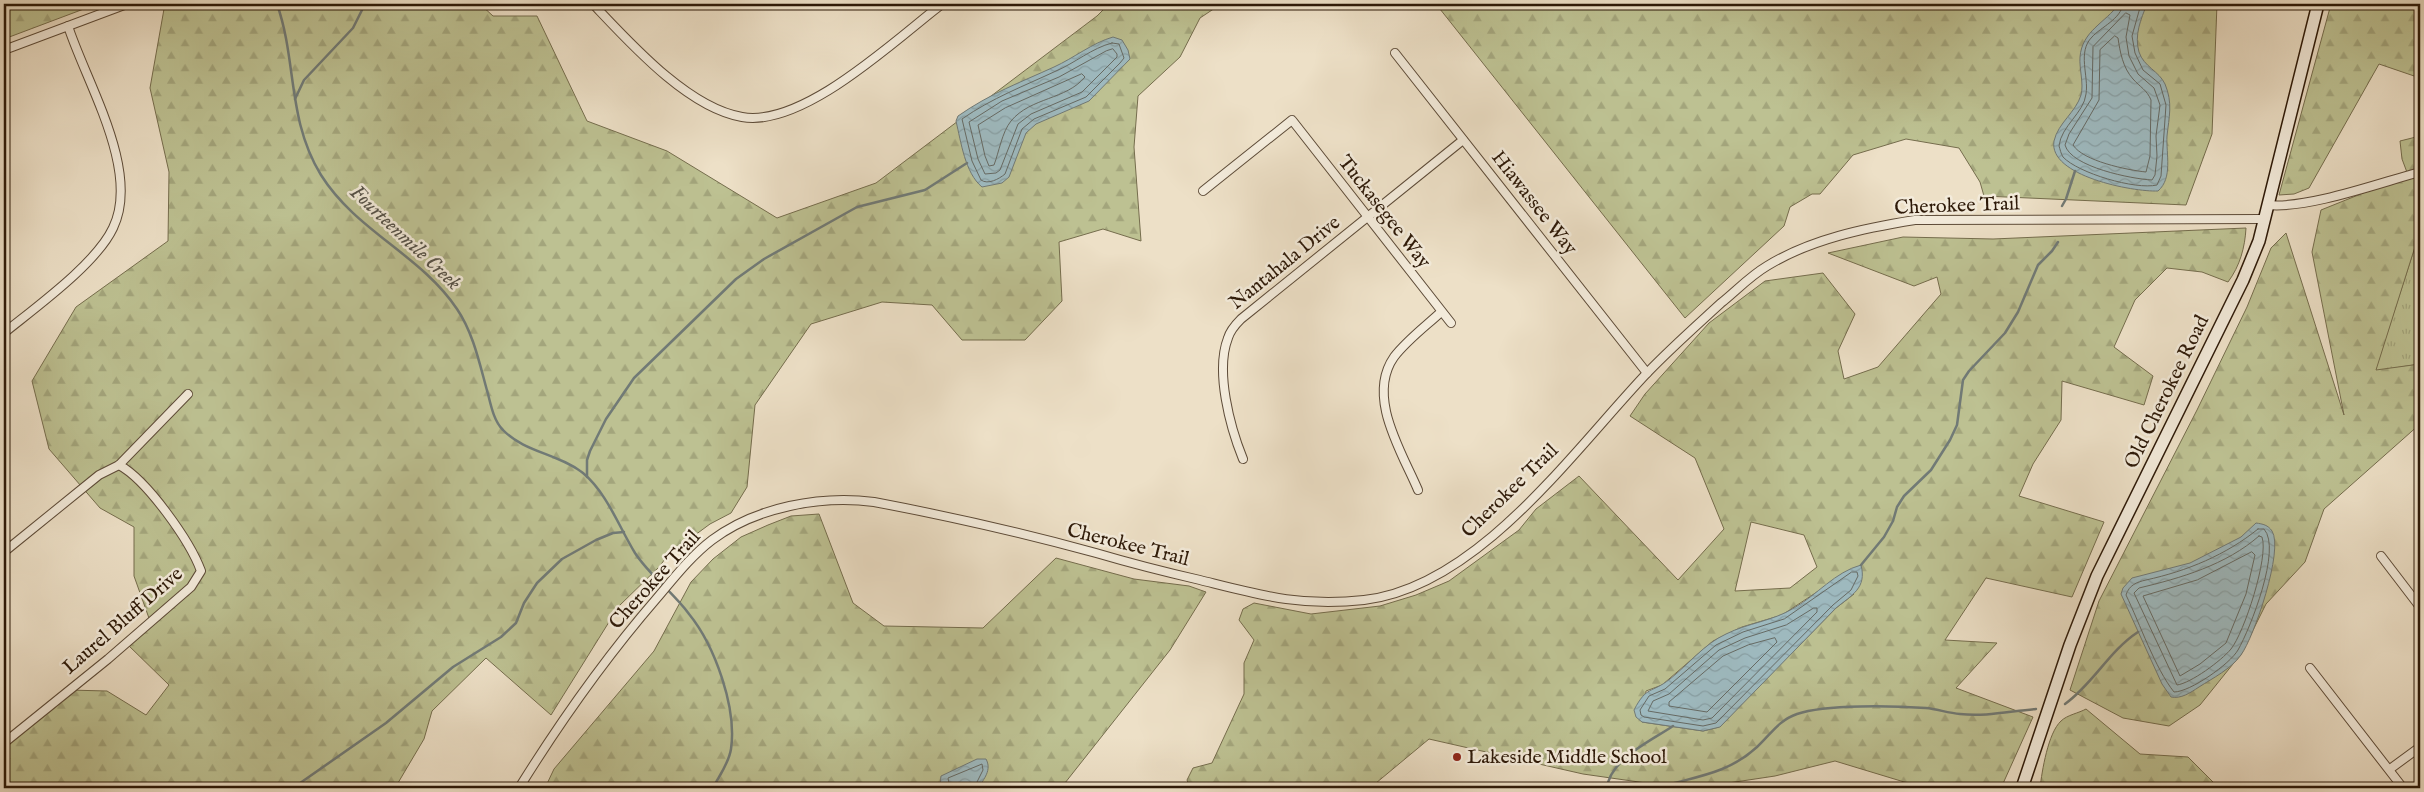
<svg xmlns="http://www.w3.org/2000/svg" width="2424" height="792" font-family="'IM FELL English',serif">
	<defs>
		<pattern id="grass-tufts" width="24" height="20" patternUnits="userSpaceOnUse" patternTransform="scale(1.25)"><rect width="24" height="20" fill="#bdc192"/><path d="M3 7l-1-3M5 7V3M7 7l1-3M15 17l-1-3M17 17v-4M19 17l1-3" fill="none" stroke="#a3a57c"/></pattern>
		<pattern id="forest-firs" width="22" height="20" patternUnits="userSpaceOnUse" patternTransform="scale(1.25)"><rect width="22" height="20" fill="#bdc192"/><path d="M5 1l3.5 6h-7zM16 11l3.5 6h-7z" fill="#a3a57c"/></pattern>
		<pattern id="water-waves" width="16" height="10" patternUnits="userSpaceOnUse" patternTransform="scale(1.25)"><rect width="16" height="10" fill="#9ebac0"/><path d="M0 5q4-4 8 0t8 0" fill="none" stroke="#889fa4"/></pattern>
	</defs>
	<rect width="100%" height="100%" fill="#ede0c7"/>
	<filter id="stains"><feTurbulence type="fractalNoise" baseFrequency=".004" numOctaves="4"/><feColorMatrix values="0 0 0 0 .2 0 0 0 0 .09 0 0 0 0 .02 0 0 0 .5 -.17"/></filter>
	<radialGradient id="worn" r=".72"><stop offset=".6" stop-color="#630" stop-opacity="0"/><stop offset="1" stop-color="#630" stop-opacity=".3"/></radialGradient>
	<!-- grass -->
	<path fill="url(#grass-tufts)" stroke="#756d4d" d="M2420 231V364L2375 371Z"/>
	<!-- forest -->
	<g fill="url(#forest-firs)" stroke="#756d4d" fill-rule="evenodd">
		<path d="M4 4H97L4 39Z"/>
		<path d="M177 4H480L493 16H537L587 121 667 151 777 218 876 183 1097 16 1109 4H1221L1200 18 1180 57 1138 96 1134 147 1141 241 1103 229 1059 242 1062 301 1025 340H962L932 305 882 302 811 324 755 405 747 487 731 513 710 524 668 555 659 567 619 606 551 715 486 658 432 711 424 739 395 788H4V743L68 690 107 691 146 715 169 685 126 643 150 621 134 576V527L100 508 49 449 32 381 76 307 168 241 169 172 150 88 164 9Z"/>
		<path d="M1436 4H2217L2212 134 2186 205 1984 196 1980 182 1959 148 1906 139 1853 155 1820 194H1812L1790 207 1784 226 1685 318Z"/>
		<path d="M2331 4H2420V78L2379 64 2309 188 2294 194 2279 195Z"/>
		<path d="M2420 136V231L2376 370 2420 364V424L2324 509 2305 562 2266 604 2241 654 2200 705 2169 726 2123 718 2070 690 2099 601 2197 410 2247 307 2271 248 2286 233 2344 415 2312 252 2321 210 2408 175 2402 159 2400 141Z"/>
		<path d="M2246 228C2245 247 2240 266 2228 282L2202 272 2167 268 2135 300 2114 347 2153 376 2144 405 2062 381 2061 420 2033 464 2019 496 2104 522 2072 597 1986 578 1945 640 1997 643 1956 688 2033 717 2001 788H1924L1835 761 1775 776 1695 788H1681L1583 774 1429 739 1370 788H1190L1187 780 1193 768 1212 763 1244 694V663L1254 640 1239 620 1243 609 1254 603 1311 614 1380 606 1416 595 1449 581 1519 530 1536 509 1579 476 1678 580 1724 529 1695 458 1630 416 1645 394 1709 323 1765 281 1823 273 1855 314 1838 351 1844 379 1878 367 1941 294 1937 277 1914 286 1828 253 1903 237 1993 239ZM1751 522 1804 535 1817 567 1790 588 1735 591ZM1820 590 1854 594 1836 608 1719 727 1703 731 1642 722 1646 691 1662 685 1713 641 1742 627 1782 615Z"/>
		<path d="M819 514 853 603 884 626 983 628 1056 558 1134 579 1189 586 1206 592 1170 650 1061 788H545L554 769 654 651 691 582 713 559 741 537 768 525 791 516Z"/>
		<path d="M2086 709 2140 754 2188 757 2219 788H2040C2042 771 2048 733 2061 721 2067 715 2079 713 2086 709Z"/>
	</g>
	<!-- water -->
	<g fill="url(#water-waves)" stroke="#717a76">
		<path d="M2119 4H2147C2141 19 2134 35 2139 52 2144 67 2159 71 2165 84 2173 103 2169 117 2167 136 2166 154 2173 178 2158 191 2133 192 2048 176 2054 141 2058 123 2076 112 2081 95 2084 84 2079 68 2080 57 2082 31 2105 23 2119 4Z"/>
		<path d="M1113 37 1122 40 1128 50 1130 59 1089 101 1036 124 1026 133 1009 177 1002 183 982 187C965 173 961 142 956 121L958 116C991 93 1019 83 1054 67 1074 58 1092 43 1113 37Z"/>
		<path d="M2256 523C2263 524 2268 525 2272 531 2284 550 2254 637 2241 655 2231 669 2213 678 2199 687 2190 693 2181 699 2171 697L2162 684 2121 594 2123 588 2132 578 2190 563 2241 537Z"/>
		<path d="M1861 565C1867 588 1852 595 1836 608L1720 727 1703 731 1642 722 1636 717 1634 710C1647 685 1651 694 1670 679 1689 664 1704 644 1726 634 1748 623 1773 621 1794 608 1817 595 1835 572 1861 565Z"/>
		<path d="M977 759H986C992 770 984 779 978 788H947L940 785 941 776Z"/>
	</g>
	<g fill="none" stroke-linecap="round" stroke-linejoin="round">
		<!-- shore -->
		<g stroke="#666a64" stroke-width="1">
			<path d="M2123 4C2121 19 2101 27 2092 37 2077 52 2089 76 2086 94 2084 113 2061 126 2059 146 2060 149 2061 154 2063 157 2078 173 2135 190 2157 185L2161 176 2166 105 2160 84 2143 70 2135 53 2132 36 2141 4"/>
			<path d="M2126 13 2130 15 2126 37 2129 56 2138 74 2154 88 2160 105 2156 136 2157 156 2155 175 2152 180C2132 179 2071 167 2065 145L2069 134 2092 98 2093 47Z"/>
			<path d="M2115 36 2118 38C2120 52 2123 68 2133 79 2140 87 2147 90 2151 100L2150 156 2146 172C2127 170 2083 161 2073 145L2099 100 2100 50Z"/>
			<path d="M1112 43 1119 44 1124 58 1120 63 1086 97 1034 119 1022 129 1005 174C999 179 988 185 981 180L972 161 962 119C992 98 1024 86 1056 71 1075 63 1092 48 1112 43Z"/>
			<path d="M1113 49 1117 54V57L1082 92 1031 114 1018 124 1000 170 996 173 985 174 978 159 969 122 1002 101 1059 77 1106 51Z"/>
			<path d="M1082 74 1085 77C1066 100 1031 97 1011 121 1002 132 999 152 994 165L989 166 985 156 978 125 1005 108Z"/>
			<path d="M2258 529H2264C2282 549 2250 629 2238 650 2230 664 2190 692 2174 692 2155 668 2140 624 2126 595 2129 585 2137 582 2146 580 2187 571 2226 555 2258 529Z"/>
			<path d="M2259 536 2262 537C2269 557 2244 633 2231 649 2221 661 2191 683 2177 685L2134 593 2139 588C2181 578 2226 565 2259 536Z"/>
			<path d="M2252 552 2255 555 2246 594 2226 643 2200 664 2180 676 2143 596 2197 580Z"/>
			<path d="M1852 572H1857L1858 576 1851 590 1833 605 1716 723 1703 726 1644 717 1641 715 1640 710 1649 696 1665 689 1716 645 1743 632 1784 619Z"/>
			<path d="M1814 608H1817V612L1712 718 1703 720 1648 711 1653 701 1669 694 1719 650 1745 638 1786 625Z"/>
			<path d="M1775 638 1777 642 1707 712 1669 706V702L1723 656 1748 645Z"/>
			<path d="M950 788 948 778 982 764 983 770 974 788"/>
		</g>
		<!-- stream -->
		<g stroke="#717a76" stroke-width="2.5">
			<path d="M277 4C297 61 287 120 321 175 356 231 421 255 457 309 474 334 480 366 488 394 491 406 494 421 503 430 524 452 559 454 583 473 607 493 619 527 635 553 650 576 673 592 689 614 715 646 737 708 731 749 729 763 719 776 713 788"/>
			<path d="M295 99 304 80 353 28 365 4"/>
			<path d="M2062 206 2066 199 2075 171"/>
			<path d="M587 477V460L590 451 606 419 634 378 736 279 764 259 857 207 925 190 967 163"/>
			<path d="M1861 565 1884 537 1893 521 1897 507 1904 496 1931 470 1950 440 1957 425 1963 380 1969 371 2005 333 2018 312 2038 265 2052 251 2058 242"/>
			<path d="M2065 704C2093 684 2109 651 2138 632"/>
			<path d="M293 788 386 723 453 667 501 637 516 623 524 603 537 583 562 559 596 540 613 533 624 532"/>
			<path d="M896 788 913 785H940"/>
			<path d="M1607 788C1610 759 1651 741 1673 726"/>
			<path d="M1661 788 1667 785C1700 776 1730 772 1757 747 1770 735 1779 720 1797 714 1826 704 1894 706 1926 708 1937 709 1948 713 1960 714 1985 717 2011 711 2036 709"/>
		</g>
		<defs>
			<g id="street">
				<path d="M593 4C630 43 688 108 742 117 803 128 895 40 942 4"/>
				<path d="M4 50 127 4"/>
				<path d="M1395 53 1647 373"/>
				<path d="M1203 191 1292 120 1451 323"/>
				<path d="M2268 205C2308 209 2379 183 2420 172"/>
				<path d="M4 333C36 307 96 264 113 228 141 171 86 82 68 26"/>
				<path d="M1243 459C1230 427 1215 371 1228 338 1230 331 1236 324 1241 319L1463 140"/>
				<path d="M1418 490C1402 452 1366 397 1394 357 1407 340 1426 326 1441 312"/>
				<path d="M4 552 99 475 119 465 188 394"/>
				<path d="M2381 556 2420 607"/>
				<path d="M2310 668 2403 788"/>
				<path d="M4 743 108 659 191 587 201 571C190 541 147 480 119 465"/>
				<path d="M2390 769 2420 747"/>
				<path d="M519 788C560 722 606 657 657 598 674 578 691 556 712 540 756 507 821 495 874 502 948 516 1023 533 1096 553 1130 563 1165 572 1200 580 1260 595 1300 607 1364 600 1478 587 1573 451 1647 373 1671 348 1696 326 1721 303 1736 291 1750 276 1767 266 1811 239 1865 228 1915 220L2264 219"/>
			</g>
			<path id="secondary" d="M2022 788 2070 645 2097 576 2243 280 2259 241 2318 4"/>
		</defs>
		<!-- street casing -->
		<use href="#street" stroke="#5d4b38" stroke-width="10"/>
		<!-- secondary casing -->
		<use href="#secondary" stroke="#2d1908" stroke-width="14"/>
		<!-- street -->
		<use href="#street" stroke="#f3ebdb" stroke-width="8"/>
		<!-- secondary -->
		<use href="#secondary" stroke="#f3ebdb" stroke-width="11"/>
	</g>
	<!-- markers -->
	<circle fill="#8f2418" stroke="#f3ebdb" stroke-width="2" cx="1457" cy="757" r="5"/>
	<g text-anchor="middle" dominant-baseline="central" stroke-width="5" stroke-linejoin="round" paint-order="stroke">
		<!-- street labels -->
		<g font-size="20" fill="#2d1908" stroke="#f3ebdb">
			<text transform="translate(1534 203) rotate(52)">Hiawassee Way</text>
			<text transform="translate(1957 206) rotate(-2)">Cherokee Trail</text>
			<text transform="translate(1384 212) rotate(52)">Tuckasegee Way</text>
			<text transform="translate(1285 263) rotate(-39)">Nantahala Drive</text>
			<text transform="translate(2167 392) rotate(-64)">Old Cherokee Road</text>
			<text transform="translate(1510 491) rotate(-44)">Cherokee Trail</text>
			<text transform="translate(1128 545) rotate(14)">Cherokee Trail</text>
			<text transform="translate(655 580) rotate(-48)">Cherokee Trail</text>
			<text transform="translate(123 621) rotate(-41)">Laurel Bluff Drive</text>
		</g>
		<!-- poi labels -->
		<g font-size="20" fill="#2d1908" stroke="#f3ebdb" text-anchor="start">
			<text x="1467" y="757">Lakeside Middle School</text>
		</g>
		<!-- water labels -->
		<g font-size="21" font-style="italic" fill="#555148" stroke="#f3ebdb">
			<text transform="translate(405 238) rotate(43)">Fourteenmile Creek</text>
		</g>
	</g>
	<!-- margin -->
	<rect width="2424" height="792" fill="none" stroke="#ede0c7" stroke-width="20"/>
	<rect x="5" y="5" width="2414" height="782" fill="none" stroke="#2d1908" stroke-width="2.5"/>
	<rect x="10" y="10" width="2404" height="772" fill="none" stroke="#2d1908"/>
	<rect width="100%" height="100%" filter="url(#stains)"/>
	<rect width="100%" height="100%" fill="url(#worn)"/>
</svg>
